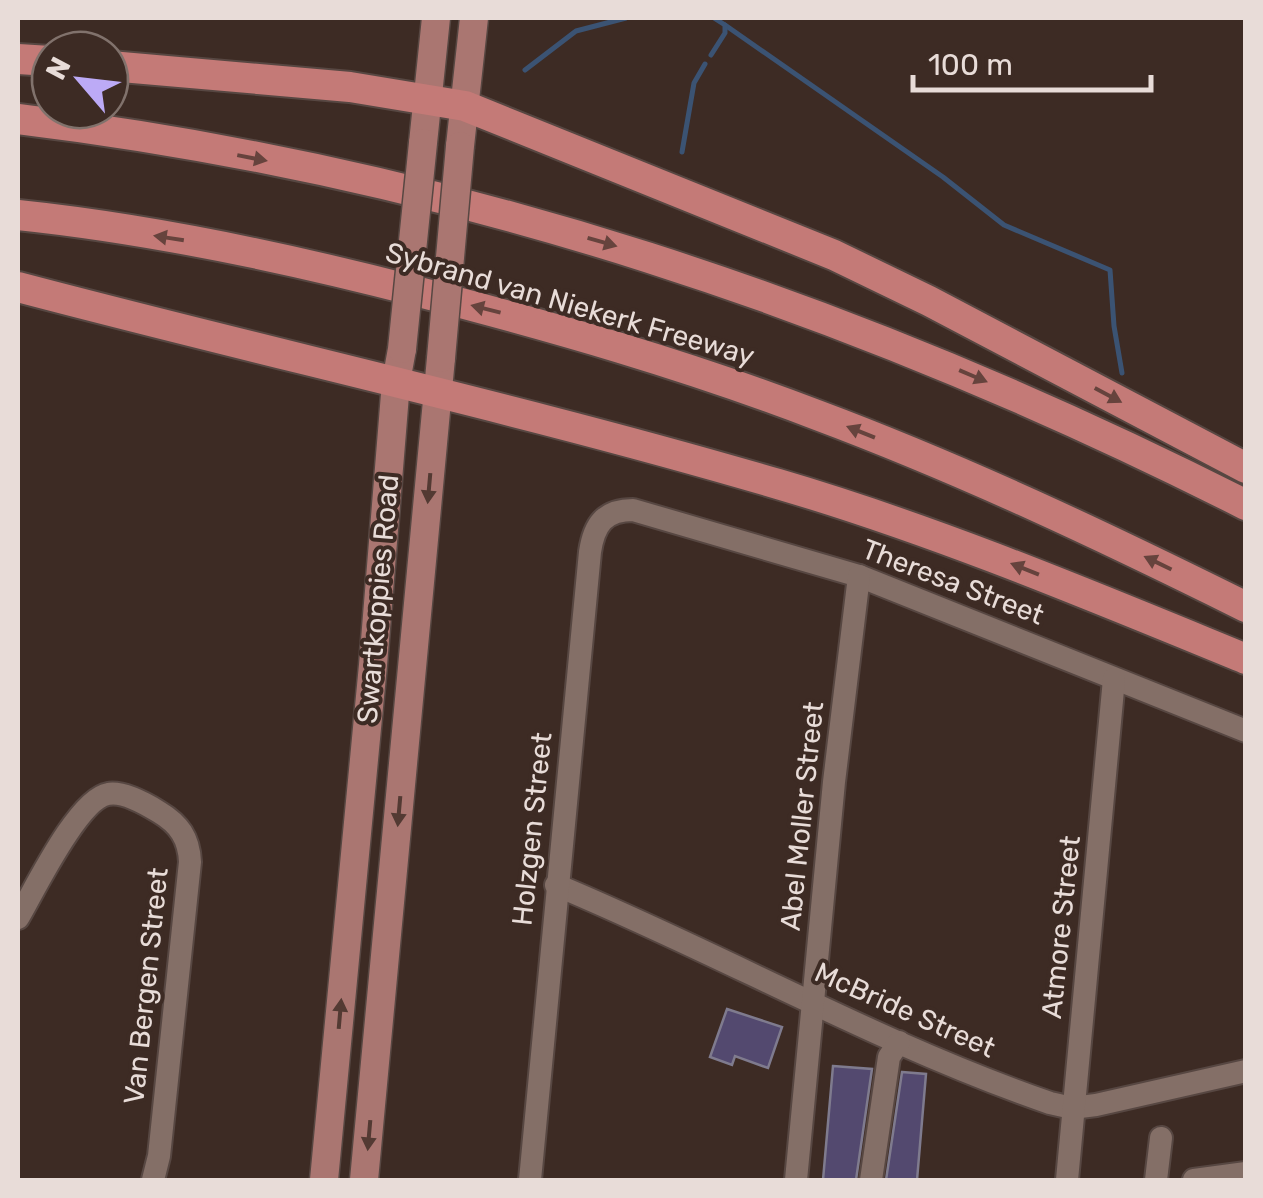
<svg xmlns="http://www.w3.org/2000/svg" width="1263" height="1198" font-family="Rubik,sans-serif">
	<rect width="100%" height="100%" fill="#3d2b24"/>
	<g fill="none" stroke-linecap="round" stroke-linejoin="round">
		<!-- stream -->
		<g stroke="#3b5373" stroke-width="5">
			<path d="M725 25 943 177 1004 225 1110 270 1114 326 1122 373"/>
			<path d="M711 55 725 33V25L714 18"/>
			<path d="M525 70 576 31 626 18"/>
			<path d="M682 152 694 83 705 64"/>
		</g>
	</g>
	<!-- building -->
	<g fill="#53496f" stroke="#7f7b8e" stroke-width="2.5">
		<path d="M727 1009 782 1027 768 1068 735 1056 732 1065 710 1057Z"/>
		<path d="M833 1066 872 1069 856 1180H823Z"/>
		<path d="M902 1072 926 1074 917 1180H886Z"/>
	</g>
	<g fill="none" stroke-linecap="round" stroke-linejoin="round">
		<defs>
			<g id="minor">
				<path d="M556 885C722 954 879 1044 1050 1103L1072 1108 1096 1105 1246 1071"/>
				<path d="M18 918C34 891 78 799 108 794 123 791 146 804 159 812 179 824 189 838 190 862L159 1156 153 1180"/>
				<path d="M530 1180 590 552C594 525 604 510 633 510L859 576 1246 731"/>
				<path d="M796 1180 834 782 859 576"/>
				<path d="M871 1180 889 1057 899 1042"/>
				<path d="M1067 1180 1114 679"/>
				<path d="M1156 1180 1161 1138"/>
				<path d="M1194 1180 1246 1173"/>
			</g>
			<g id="major">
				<path d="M423 143 436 18"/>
				<path d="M460 146 474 18"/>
				<path d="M324 1180 373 665 396 382 402 349"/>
				<path d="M364 1180 441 358"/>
			</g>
			<g id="highway">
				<path d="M18 59 50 61"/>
				<path d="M110 66 350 87 465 106 834 255 929 301 1246 468"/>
				<path d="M18 119C453 172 855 307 1246 505"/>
				<path d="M18 215C152 229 288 258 419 292 554 327 687 365 817 415 964 470 1105 537 1246 607"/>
				<path d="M18 287C271 354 527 410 778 484 938 531 1092 596 1246 659"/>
			</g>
		</defs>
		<!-- minor casing -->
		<use href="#minor" stroke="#574742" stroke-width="26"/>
		<!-- major casing -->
		<use href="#major" stroke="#574742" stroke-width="31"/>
		<!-- highway casing -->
		<use href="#highway" stroke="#574742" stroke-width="34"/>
		<!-- minor -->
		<use href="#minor" stroke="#846f67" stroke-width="22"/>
		<!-- major -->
		<use href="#major" stroke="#aa7671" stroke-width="28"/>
		<!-- highway -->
		<use href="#highway" stroke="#c47a77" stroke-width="30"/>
		<defs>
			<g id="major-bridge">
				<path d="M402 349 423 143"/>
				<path d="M441 358 460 146"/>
			</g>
		</defs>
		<!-- major-bridge casing -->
		<use href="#major-bridge" stroke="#574742" stroke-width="31" stroke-linecap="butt"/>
		<!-- major-bridge -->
		<use href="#major-bridge" stroke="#aa7671" stroke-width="28"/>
	</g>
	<!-- one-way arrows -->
	<defs><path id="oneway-solid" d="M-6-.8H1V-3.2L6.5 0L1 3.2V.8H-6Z" transform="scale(2.5)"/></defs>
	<g fill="#66433d">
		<use href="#oneway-solid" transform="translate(252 158) rotate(11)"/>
		<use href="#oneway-solid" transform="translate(169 238) rotate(-171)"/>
		<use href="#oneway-solid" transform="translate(602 242) rotate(16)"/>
		<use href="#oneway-solid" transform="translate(486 309) rotate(-166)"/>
		<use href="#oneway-solid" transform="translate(973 376) rotate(23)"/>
		<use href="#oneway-solid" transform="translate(1108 395) rotate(28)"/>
		<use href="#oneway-solid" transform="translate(861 432) rotate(-158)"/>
		<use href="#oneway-solid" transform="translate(1158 563) rotate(-154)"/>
		<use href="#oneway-solid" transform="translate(1025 569) rotate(-158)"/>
	</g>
	<g fill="#533a33">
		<use href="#oneway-solid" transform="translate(429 488) rotate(95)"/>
		<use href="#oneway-solid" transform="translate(399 811) rotate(95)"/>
		<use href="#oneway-solid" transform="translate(340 1014) rotate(-85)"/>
		<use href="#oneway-solid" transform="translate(369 1135) rotate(95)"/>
	</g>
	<g text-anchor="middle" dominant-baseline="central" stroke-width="8" stroke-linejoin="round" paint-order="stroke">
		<!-- street labels -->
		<g font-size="28" fill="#e8dcd8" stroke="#3d2b24">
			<text transform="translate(570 304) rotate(16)">Sybrand van Niekerk Freeway</text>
			<text transform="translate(953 582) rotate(21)">Theresa Street</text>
			<text transform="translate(378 599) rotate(-85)">Swartkoppies Road</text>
			<text transform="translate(802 816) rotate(-84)">Abel Moller Street</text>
			<text transform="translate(532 829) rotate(-84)">Holzgen Street</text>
			<text transform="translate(1061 927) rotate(-84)">Atmore Street</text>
			<text transform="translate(146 986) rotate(-84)">Van Bergen Street</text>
			<text transform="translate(905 1010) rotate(24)">McBride Street</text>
		</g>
	</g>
	<!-- border -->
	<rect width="1263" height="1198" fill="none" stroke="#e8dcd8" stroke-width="40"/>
	<!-- north arrow -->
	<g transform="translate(80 80) rotate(298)"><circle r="48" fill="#3d2b24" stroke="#81726c" stroke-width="2.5"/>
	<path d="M0-8L18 38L0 25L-18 38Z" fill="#bcaaf6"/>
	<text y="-15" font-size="28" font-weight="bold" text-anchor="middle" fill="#e8dcd8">N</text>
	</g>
	<!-- scale -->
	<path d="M913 75v15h238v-15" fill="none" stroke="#e8dcd8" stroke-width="5"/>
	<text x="928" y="75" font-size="30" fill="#e8dcd8" stroke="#3d2b24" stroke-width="8" paint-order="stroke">100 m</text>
</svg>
